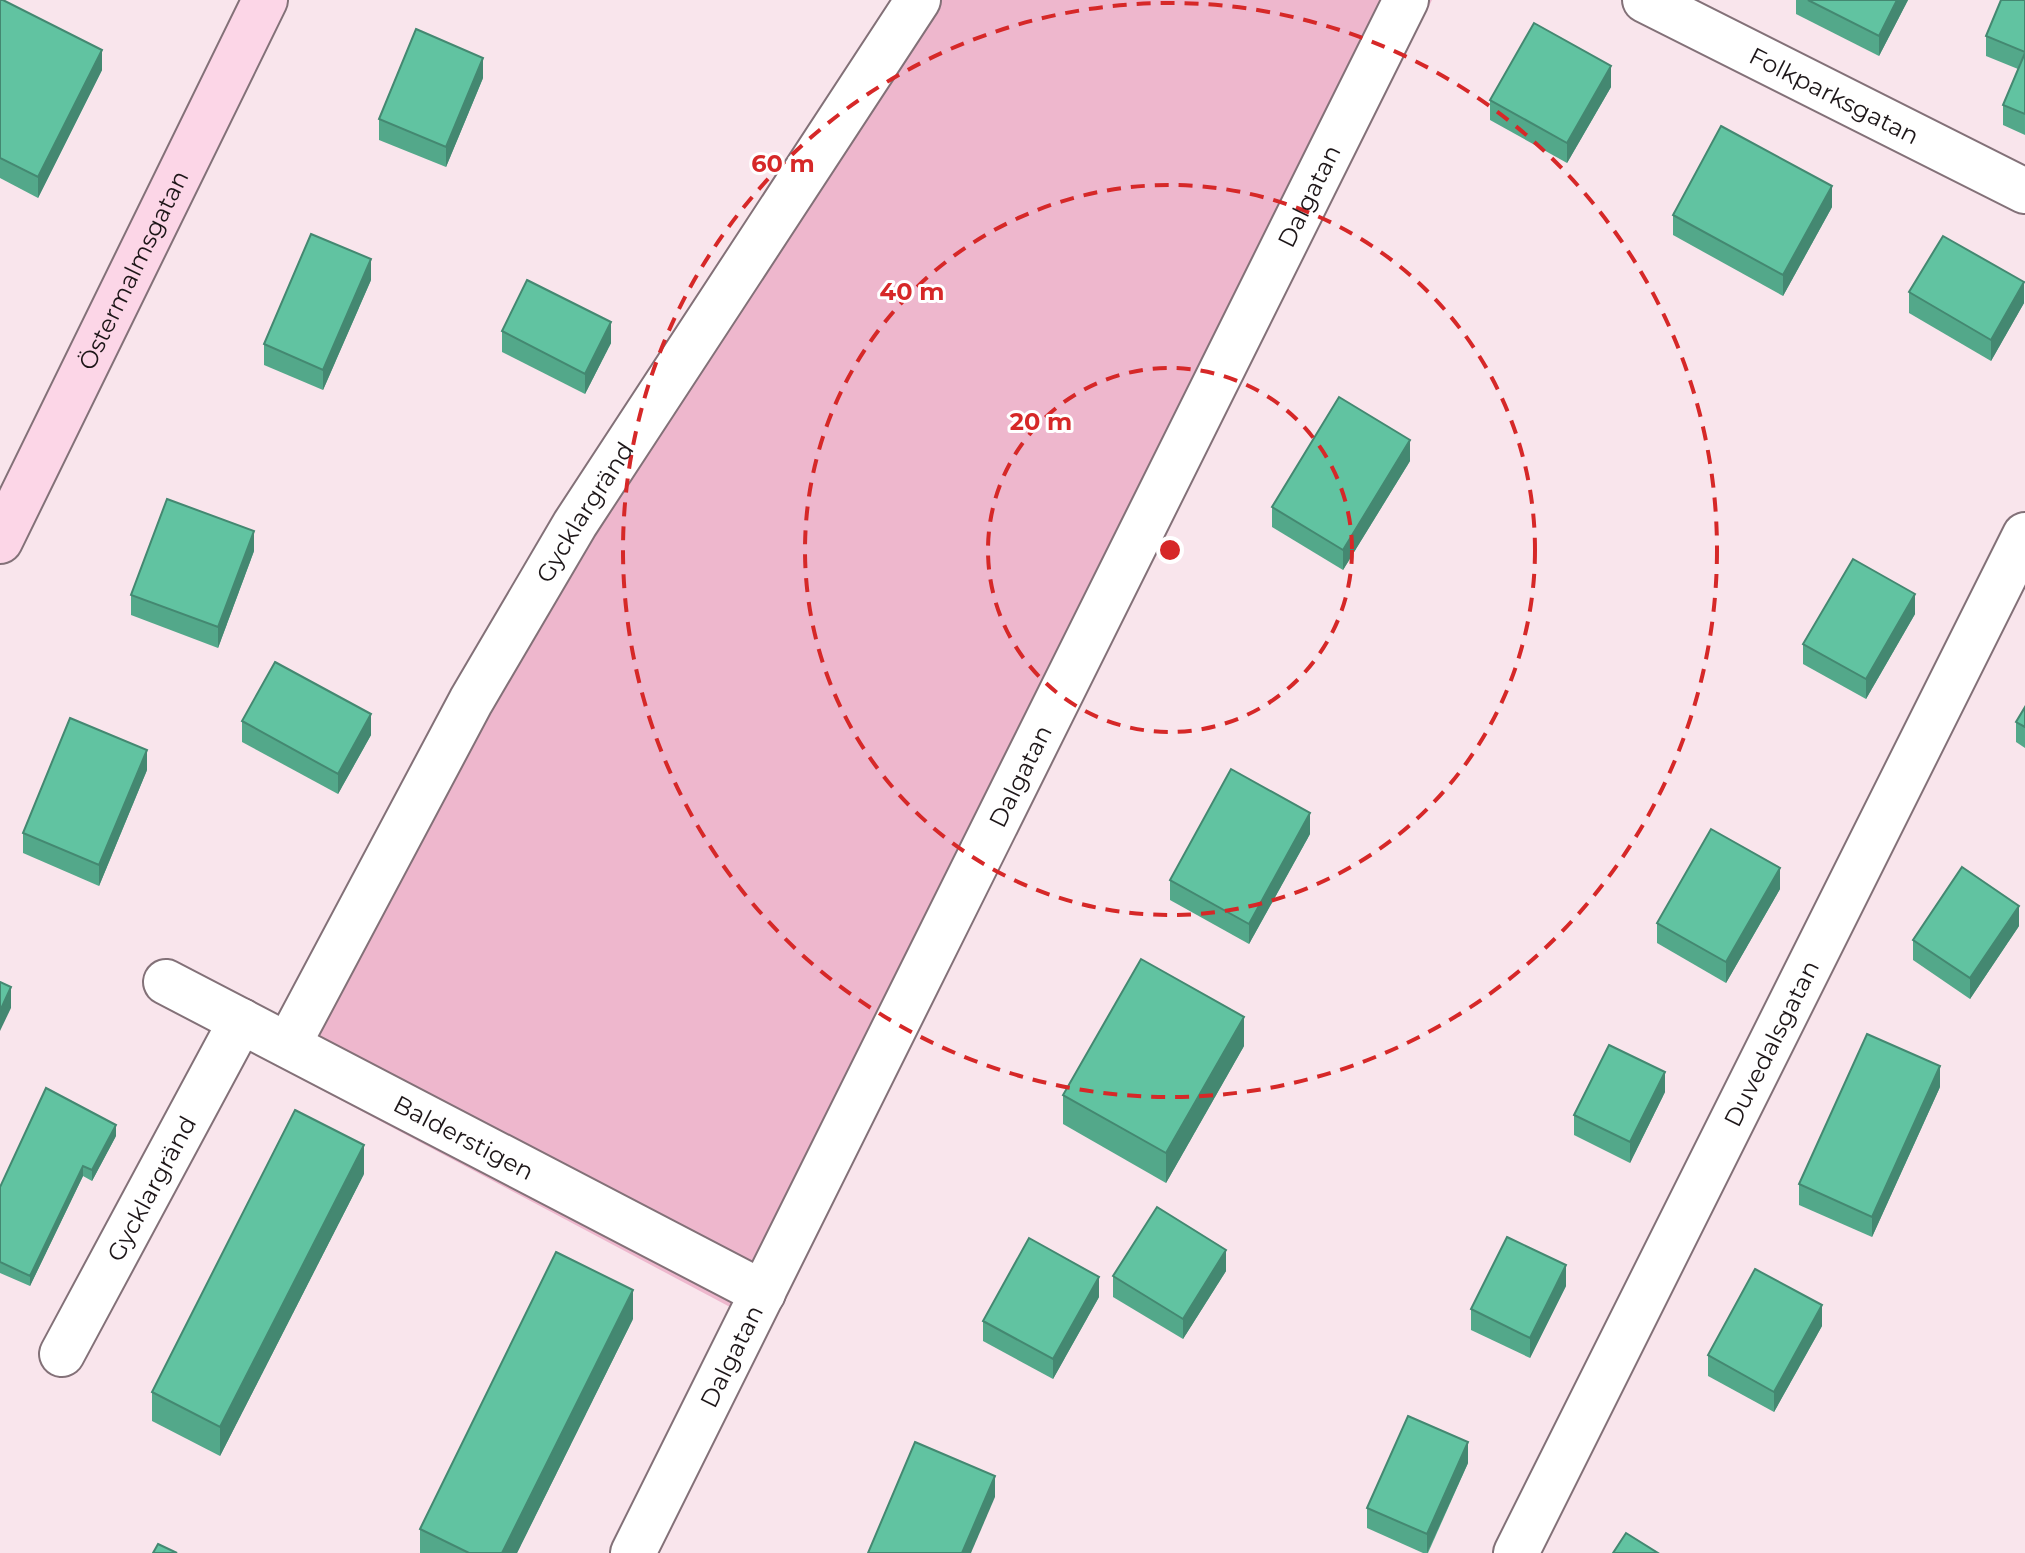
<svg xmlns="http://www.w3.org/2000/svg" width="2025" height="1553" font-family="Montserrat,sans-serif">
	<rect width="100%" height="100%" fill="#f9e5ec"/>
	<!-- green -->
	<path fill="#eeb7cd" d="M911 0H1432L762 1324 275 1065Z"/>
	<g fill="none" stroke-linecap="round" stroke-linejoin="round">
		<defs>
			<g id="street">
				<path id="s1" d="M1645 0 2025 191"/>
				<path id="s2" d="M166 982 763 1293"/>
				<path id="s3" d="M288 1045 471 701 575 524 918 0"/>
				<path id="s4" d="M62 1354 241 1021"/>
				<path id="s5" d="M633 1553 1406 0"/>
				<path id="s6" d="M1516 1553 2025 535"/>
			</g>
			<g id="secondary">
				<path id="s7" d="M0 541 265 0"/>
			</g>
		</defs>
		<!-- street casing -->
		<use href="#street" stroke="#837178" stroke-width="48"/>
		<!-- secondary casing -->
		<use href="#secondary" stroke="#837178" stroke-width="48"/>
		<!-- street -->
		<use href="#street" stroke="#fff" stroke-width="44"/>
		<!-- secondary -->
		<use href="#secondary" stroke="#fcd6e7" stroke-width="44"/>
	</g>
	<!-- wall -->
	<g fill="#53a88a">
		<path d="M0 0 102 70 38 198 0 178Z"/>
		<path d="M1796 0H1908L1879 56 1796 14Z"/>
		<path d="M2025 0V135L2003 125V105L2018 69 1986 56V36Z"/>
		<path d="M483 78 446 167 379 140V119Z"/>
		<path d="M1611 87 1567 163 1490 120V100Z"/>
		<path d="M1832 207 1783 296 1673 235V215Z"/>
		<path d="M371 280 323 390 264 365V344Z"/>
		<path d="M1909 292 2024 303 1991 361 1909 313Z"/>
		<path d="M502 331 611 343 585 394 502 352Z"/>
		<path d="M1410 461 1343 570 1272 527V507Z"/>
		<path d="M254 551 218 648 131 615V595Z"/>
		<path d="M1915 614 1866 699 1803 664V644Z"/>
		<path d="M2025 707V748L2016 742V722Z"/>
		<path d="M242 721 371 735 338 794 242 742Z"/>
		<path d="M147 770 99 886 23 853V833Z"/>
		<path d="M1310 834 1249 944 1170 900V880Z"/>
		<path d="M1780 889 1726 983 1657 943V923Z"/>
		<path d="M2019 926 1970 999 1913 960V940Z"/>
		<path d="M1244 1046 1166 1183 1063 1124V1095Z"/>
		<path d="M1940 1087 1872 1237 1799 1205V1184Z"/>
		<path d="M1665 1092 1630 1163 1574 1135V1115Z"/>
		<path d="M116 1136 92 1181 83 1176 30 1286 0 1273V1187Z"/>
		<path d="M364 1174 220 1456 152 1421V1392Z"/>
		<path d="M1226 1271 1183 1339 1113 1297V1276Z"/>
		<path d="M1566 1286 1530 1358 1471 1330V1309Z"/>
		<path d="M1099 1297 1053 1379 983 1341V1321Z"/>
		<path d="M633 1319 517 1553H420V1529Z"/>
		<path d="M1822 1326 1774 1412 1708 1376V1355Z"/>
		<path d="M1468 1463 1428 1553H1423L1367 1528V1508Z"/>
	</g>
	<!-- shaded-wall -->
	<g fill="#448871">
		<path d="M1897 0H1908L1879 56V36Z"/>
		<path d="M102 50V70L38 198V177Z"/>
		<path d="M483 58V78L446 167V147Z"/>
		<path d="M1611 66V87L1567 163V143Z"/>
		<path d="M1832 186V207L1783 296V275Z"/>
		<path d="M371 259V280L323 390V370Z"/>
		<path d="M2024 282V303L1991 361V340Z"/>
		<path d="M611 322V343L585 394V374Z"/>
		<path d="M1410 440V461L1343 570V550Z"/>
		<path d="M254 531V551L218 648V627Z"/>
		<path d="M1915 594V614L1866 699V679Z"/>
		<path d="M371 714V735L338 794V774Z"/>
		<path d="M147 750V770L99 886V865Z"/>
		<path d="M1310 813V834L1249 944V924Z"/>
		<path d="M1780 868V889L1726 983V962Z"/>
		<path d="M2019 906V926L1970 999V978Z"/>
		<path d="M11 987V1008L0 1031V1011Z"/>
		<path d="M1244 1017V1046L1166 1183V1153Z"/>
		<path d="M1940 1066V1087L1872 1237V1217Z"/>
		<path d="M1665 1072V1092L1630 1163V1142Z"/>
		<path d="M116 1125V1136L92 1181V1170Z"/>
		<path d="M364 1145V1174L220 1456V1427Z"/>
		<path d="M83 1166V1176L30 1286V1276Z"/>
		<path d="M1226 1250V1271L1183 1339V1319Z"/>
		<path d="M1566 1265V1286L1530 1358V1338Z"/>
		<path d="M1099 1277V1297L1053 1379V1359Z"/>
		<path d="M633 1290V1319L517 1553H502Z"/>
		<path d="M1822 1305V1326L1774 1412V1392Z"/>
		<path d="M1468 1442V1463L1427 1553V1534Z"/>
		<path d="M995 1476V1497L971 1553H962Z"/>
	</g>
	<!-- building -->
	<g fill="#61c3a1" stroke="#448871" stroke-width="2">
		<path d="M0 0H3L102 50 38 177 0 158Z"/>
		<path d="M1808 0H1897L1879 36Z"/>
		<path d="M2001 0H2025V52L1986 36Z"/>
		<path d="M1534 23 1611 66 1567 143 1490 100Z"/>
		<path d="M416 29 483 58 446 147 379 119Z"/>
		<path d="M2025 53V114L2003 105Z"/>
		<path d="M1721 126 1832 186 1783 275 1673 215Z"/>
		<path d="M311 234 371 259 323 370 264 344Z"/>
		<path d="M1943 236 2024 282 1991 340 1909 292Z"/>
		<path d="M527 280 611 322 585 374 502 331Z"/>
		<path d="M1339 397 1410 440 1343 550 1272 507Z"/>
		<path d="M167 499 254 531 218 627 131 595Z"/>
		<path d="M1853 559 1915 594 1866 679 1803 644Z"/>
		<path d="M275 662 371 714 338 774 242 721Z"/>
		<path d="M2025 707V727L2016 722Z"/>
		<path d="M70 718 147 750 99 865 23 833Z"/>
		<path d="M1231 769 1310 813 1249 924 1170 880Z"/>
		<path d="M1711 829 1780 868 1726 962 1657 923Z"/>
		<path d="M1962 867 2019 906 1970 978 1913 940Z"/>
		<path d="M1141 959 1244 1017 1166 1153 1063 1095Z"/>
		<path d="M0 982 11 987 0 1011Z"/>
		<path d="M1867 1034 1940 1066 1872 1217 1799 1184Z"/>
		<path d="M1609 1045 1665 1072 1630 1142 1574 1115Z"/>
		<path d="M46 1088 116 1125 92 1170 83 1166 30 1276 0 1262V1187Z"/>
		<path d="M295 1110 364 1145 220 1427 152 1392Z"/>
		<path d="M1157 1207 1226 1250 1183 1319 1113 1276Z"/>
		<path d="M1507 1237 1566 1265 1530 1338 1471 1309Z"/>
		<path d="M1029 1238 1099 1277 1053 1359 983 1321Z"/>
		<path d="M556 1252 633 1290 502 1553H469L420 1529Z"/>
		<path d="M1755 1269 1822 1305 1774 1392 1708 1355Z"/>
		<path d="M1408 1416 1468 1442 1427 1534 1367 1508Z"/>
		<path d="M915 1442 995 1476 962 1553H868Z"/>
		<path d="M1626 1533 1658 1553H1613Z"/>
		<path d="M158 1544 177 1553H153Z"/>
	</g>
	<!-- distance rings -->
	<g fill="none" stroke="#d62828" stroke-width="4" stroke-dasharray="14 10">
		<circle cx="1170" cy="550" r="182"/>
		<circle cx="1170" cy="550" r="365"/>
		<circle cx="1170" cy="550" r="547"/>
	</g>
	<g text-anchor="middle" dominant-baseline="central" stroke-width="6" stroke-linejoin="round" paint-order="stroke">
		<!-- street labels -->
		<g font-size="24" fill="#1d1618" stroke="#fff">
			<text stroke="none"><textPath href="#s1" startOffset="212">Folkparksgatan</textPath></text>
			<text stroke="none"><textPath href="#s5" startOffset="1516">Dalgatan</textPath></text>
			<text stroke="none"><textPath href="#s7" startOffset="302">Östermalmsgatan</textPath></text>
			<text stroke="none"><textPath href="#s3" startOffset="610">Gycklargränd</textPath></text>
			<text stroke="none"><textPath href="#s5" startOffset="868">Dalgatan</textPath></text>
			<text stroke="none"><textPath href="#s6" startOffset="570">Duvedalsgatan</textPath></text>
			<text stroke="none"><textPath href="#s2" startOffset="336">Balderstigen</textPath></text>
			<text stroke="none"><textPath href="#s4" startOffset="188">Gycklargränd</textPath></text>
			<text stroke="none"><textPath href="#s5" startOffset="220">Dalgatan</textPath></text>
		</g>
	</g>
	<circle cx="1170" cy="550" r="12" fill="#d62828" stroke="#fff" stroke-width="4"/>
	<g font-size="24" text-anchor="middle" font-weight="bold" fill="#d62828" stroke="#fff" stroke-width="6" stroke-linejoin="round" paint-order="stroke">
		<text x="783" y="172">60 m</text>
		<text x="912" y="300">40 m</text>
		<text x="1041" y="430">20 m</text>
	</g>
</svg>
